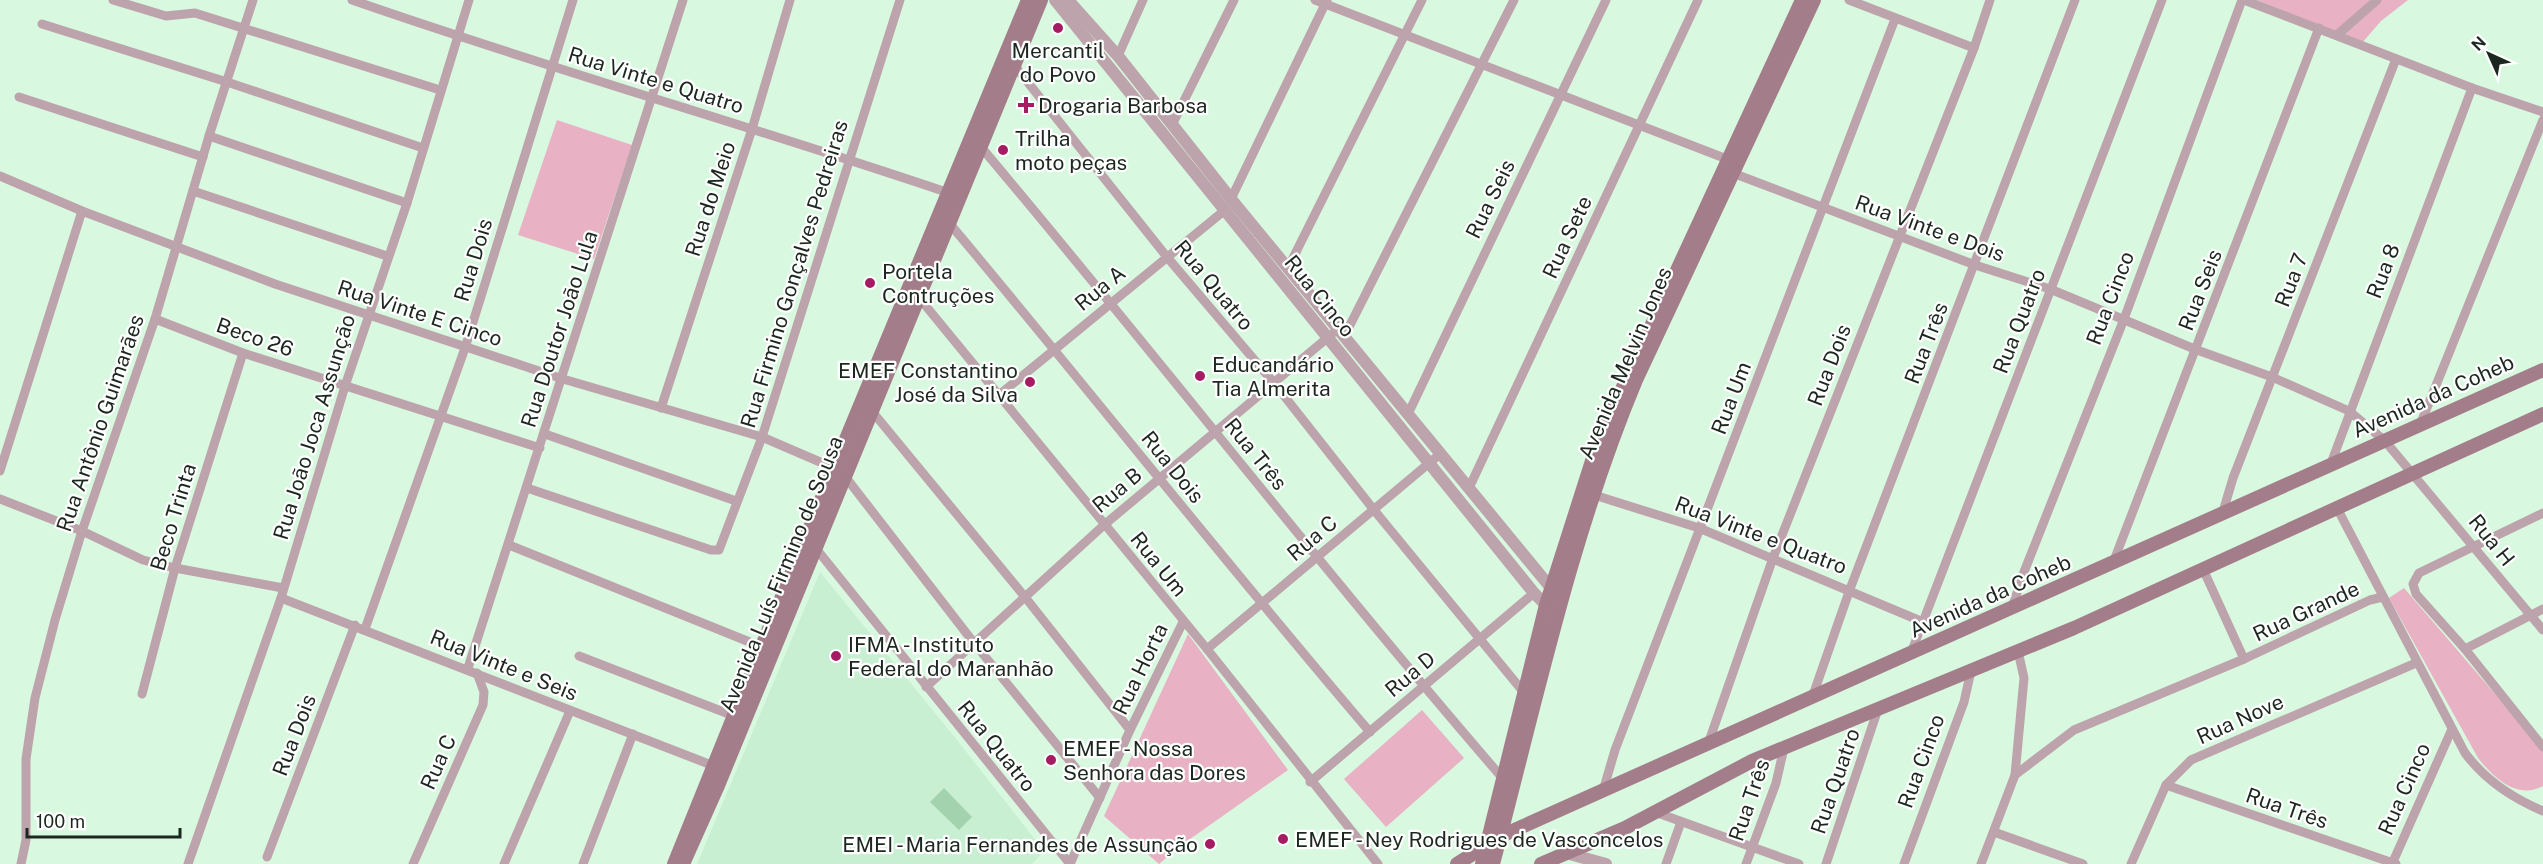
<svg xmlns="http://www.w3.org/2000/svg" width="2543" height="864" font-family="'Public Sans',sans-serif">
	<rect width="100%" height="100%" fill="#d9f8e0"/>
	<!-- built -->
	<path fill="#c8efd1" d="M820 572 957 740 1044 851 1032 864H697Z"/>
	<!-- green -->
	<g fill="#e8b1c4">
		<path d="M2257 0H2408L2381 21 2362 43Z"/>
		<path d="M557 120 632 145 594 259 518 235Z"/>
		<path d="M2404 588 2543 750V786C2517 800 2494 778 2478 758L2389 598Z"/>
		<path d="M1188 634 1288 770 1183 844 1159 864 1104 816Z"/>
		<path d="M1422 710 1464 758 1386 827 1344 779Z"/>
	</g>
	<!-- water -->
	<path fill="#a2d3ae" d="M944 788 972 817 959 830 930 802Z"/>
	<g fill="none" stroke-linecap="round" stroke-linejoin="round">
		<!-- minor -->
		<g stroke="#bda3ab" stroke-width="9">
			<path d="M113 0 166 16 195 13 440 90"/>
			<path d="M352 0C550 69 751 126 949 193"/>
			<path d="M1315 0 1732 161"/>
			<path d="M1849 0 1974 48"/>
			<path d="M2244 0 2472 88 2543 112"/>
			<path d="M42 24 227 82 423 148"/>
			<path d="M2337 35 2377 0"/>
			<path d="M1118 56 1143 0"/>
			<path d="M1014 65 1167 257 1274 383 1374 510 1525 694"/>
			<path d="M19 97 203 157"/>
			<path d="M1172 125 1234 0"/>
			<path d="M209 136 407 203"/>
			<path d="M981 147C1158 357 1326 574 1505 781"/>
			<path d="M1730 172 1975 265 2050 289 2197 350 2272 377 2349 411 2385 441 2543 630"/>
			<path d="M0 176 82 211 275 284 563 379 762 437 834 468"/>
			<path d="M193 191 387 256"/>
			<path d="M1231 199 1327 0"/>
			<path d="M950 224C1091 392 1227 565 1370 732"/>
			<path d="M1288 268 1422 0"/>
			<path d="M916 294 1207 649 1378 864"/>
			<path d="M155 319 243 353 540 448"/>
			<path d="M1344 337 1514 0"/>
			<path d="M999 395 1225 210"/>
			<path d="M661 408 752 129 790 0"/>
			<path d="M871 410 1025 597 1130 730"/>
			<path d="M1408 414 1606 0"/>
			<path d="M2420 425 2543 120"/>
			<path d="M545 434 736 501"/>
			<path d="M2330 466 2472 88"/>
			<path d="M0 471 82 211"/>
			<path d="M844 475 974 643 1100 798"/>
			<path d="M527 488 711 550H719L762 437 900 0"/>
			<path d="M1469 488 1698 0"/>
			<path d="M1591 494 1699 528 1923 622"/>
			<path d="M0 499 82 531 143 560 175 568 283 588"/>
			<path d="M2337 508 2465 753C2485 780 2512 798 2543 811"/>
			<path d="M2543 513 2419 573 2413 584 2416 594 2465 649 2543 747"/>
			<path d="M2222 515 2233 478 2396 59"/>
			<path d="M509 545 762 647"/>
			<path d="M814 546 1070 864"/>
			<path d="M2113 563 2319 28"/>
			<path d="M2203 569 2244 659"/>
			<path d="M281 598 714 766"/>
			<path d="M2014 608V602L2024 572 2124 319 2242 0"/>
			<path d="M365 629 465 348 573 0"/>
			<path d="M1207 649 1440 454"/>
			<path d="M2465 649 2543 609"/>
			<path d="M1911 653 2162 0"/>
			<path d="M579 656 734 716"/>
			<path d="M468 668 683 0"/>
			<path d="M926 687 1104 525 1332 334"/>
			<path d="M142 694 175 568 243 353"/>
			<path d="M1812 698 1850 589 2075 0"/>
			<path d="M1708 744 1773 558 1974 48 1990 0"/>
			<path d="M2015 775 2074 730 2244 659 2370 600 2383 597"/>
			<path d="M1310 782 1534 593"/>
			<path d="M2166 785 2396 864"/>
			<path d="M1603 791 1615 750 1895 19"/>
			<path d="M1655 812 1799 864"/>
			<path d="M1994 832 2083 864"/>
			<path d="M267 857 355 625"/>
			<path d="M21 864 26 840V759L35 698 55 620 82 531 155 319 209 136 253 0"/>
			<path d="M188 864 281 598 345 386 407 203 469 0"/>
			<path d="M413 864 483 705 484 692 477 673"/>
			<path d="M504 864 570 711"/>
			<path d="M583 864 633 734"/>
			<path d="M1070 864 1130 730 1183 622"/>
			<path d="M1666 864 1681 822"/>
			<path d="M1746 864 1776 783 1784 748"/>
			<path d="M1826 864 1878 709"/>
			<path d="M1904 864 1964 702 1971 671"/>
			<path d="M1981 864 2015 775 2024 678 2018 651"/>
			<path d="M2131 864 2166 785 2191 760 2416 663"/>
			<path d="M2392 864 2452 729"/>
		</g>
		<!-- tertiary -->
		<g stroke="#bda3ab" stroke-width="12">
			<path d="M1055 0 1534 593 1546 605 1554 608"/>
			<path d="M1068 0 1118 56 1231 199 1551 588 1557 591"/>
			<path d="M1566 853 1606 864"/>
		</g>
		<!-- secondary -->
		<g stroke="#a37e8a" stroke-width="14">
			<path d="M674 864 834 468 1028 0"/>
			<path d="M683 864 717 788 1041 0"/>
			<path d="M1457 864 1501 836 2543 370"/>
			<path d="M1482 864 1546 605 1599 439 1802 0"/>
			<path d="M1493 864C1536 702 1571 535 1636 380L1814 0"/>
			<path d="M1541 864 1625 828 1752 761 2074 628 2543 414"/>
		</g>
	</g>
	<!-- markers -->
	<g fill="#a61c62" stroke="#fff" stroke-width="2">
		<circle cx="1058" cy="28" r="6"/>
		<path d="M1023 96h6v6h6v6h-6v6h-6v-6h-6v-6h6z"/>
		<circle cx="1003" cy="150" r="6"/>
		<circle cx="870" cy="283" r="6"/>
		<circle cx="1200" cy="376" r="6"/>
		<circle cx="1030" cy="382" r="6"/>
		<circle cx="836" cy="656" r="6"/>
		<circle cx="1051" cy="760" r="6"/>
		<circle cx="1283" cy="839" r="6"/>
		<circle cx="1210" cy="844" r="6"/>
	</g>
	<g text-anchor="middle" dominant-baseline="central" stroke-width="4.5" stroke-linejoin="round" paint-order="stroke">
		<!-- poi labels -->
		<g font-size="21" fill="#1c281f" stroke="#fff" text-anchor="start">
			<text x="1058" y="50" text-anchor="middle">Mercantil<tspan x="1058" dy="24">do Povo</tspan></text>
			<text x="1038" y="105">Drogaria Barbosa</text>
			<text x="1015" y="138">Trilha<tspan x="1015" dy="24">moto peças</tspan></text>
			<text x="882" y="271">Portela<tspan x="882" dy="24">Contruções</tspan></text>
			<text x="1212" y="364">Educandário<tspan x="1212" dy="24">Tia Almerita</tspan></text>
			<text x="1018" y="370" text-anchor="end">EMEF Constantino<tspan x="1018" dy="24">José da Silva</tspan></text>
			<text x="848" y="644">IFMA - Instituto<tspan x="848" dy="24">Federal do Maranhão</tspan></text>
			<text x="1063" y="748">EMEF - Nossa<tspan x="1063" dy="24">Senhora das Dores</tspan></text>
			<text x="1295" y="839">EMEF - Ney Rodrigues de Vasconcelos</text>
			<text x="1198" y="844" text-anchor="end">EMEI - Maria Fernandes de Assunção</text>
		</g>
		<!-- street labels -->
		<g font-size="21" fill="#1c281f" stroke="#fff">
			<text transform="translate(656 80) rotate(17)">Rua Vinte e Quatro</text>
			<text transform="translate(710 199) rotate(-72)">Rua do Meio</text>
			<text transform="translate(1490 199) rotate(-64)">Rua Seis</text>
			<text transform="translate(1930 228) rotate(20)">Rua Vinte e Dois</text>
			<text transform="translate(1567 237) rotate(-65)">Rua Sete</text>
			<text transform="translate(473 260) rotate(-73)">Rua Dois</text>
			<text transform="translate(2383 271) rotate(-69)">Rua 8</text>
			<text transform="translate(794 274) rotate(-73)">Rua Firmino Gonçalves Pedreiras</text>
			<text transform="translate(2291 280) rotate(-69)">Rua 7</text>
			<text transform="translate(1214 285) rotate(50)">Rua Quatro</text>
			<text transform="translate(1100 288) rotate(-39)">Rua A</text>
			<text transform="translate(2200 290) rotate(-69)">Rua Seis</text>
			<text transform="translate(1320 296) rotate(51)">Rua Cinco</text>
			<text transform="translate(2110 298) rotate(-69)">Rua Cinco</text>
			<text transform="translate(420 313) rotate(18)">Rua Vinte E Cinco</text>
			<text transform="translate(2019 321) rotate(-69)">Rua Quatro</text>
			<text transform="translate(559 329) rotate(-72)">Rua Doutor João Lula</text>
			<text transform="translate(255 337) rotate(19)">Beco 26</text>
			<text transform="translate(1926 343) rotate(-69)">Rua Três</text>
			<text transform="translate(1625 363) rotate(-67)">Avenida Melvin Jones</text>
			<text transform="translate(1829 365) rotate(-69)">Rua Dois</text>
			<text transform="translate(2433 396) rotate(-24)">Avenida da Coheb</text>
			<text transform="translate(1731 398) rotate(-69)">Rua Um</text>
			<text transform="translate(100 423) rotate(-71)">Rua Antônio Guimarães</text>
			<text transform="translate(314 427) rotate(-73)">Rua João Joca Assunção</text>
			<text transform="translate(1256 454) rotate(51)">Rua Três</text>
			<text transform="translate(1173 467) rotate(51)">Rua Dois</text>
			<text transform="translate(1117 490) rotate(-40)">Rua B</text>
			<text transform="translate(173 517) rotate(-73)">Beco Trinta</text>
			<text transform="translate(1761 535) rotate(21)">Rua Vinte e Quatro</text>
			<text transform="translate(1312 538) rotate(-40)">Rua C</text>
			<text transform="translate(2492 540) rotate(51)">Rua H</text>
			<text transform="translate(1159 564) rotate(51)">Rua Um</text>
			<text transform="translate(781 574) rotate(-68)">Avenida Luís Firmino de Sousa</text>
			<text transform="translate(1990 596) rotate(-24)">Avenida da Coheb</text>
			<text transform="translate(2306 611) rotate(-25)">Rua Grande</text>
			<text transform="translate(504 665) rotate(22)">Rua Vinte e Seis</text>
			<text transform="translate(1140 669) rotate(-64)">Rua Horta</text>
			<text transform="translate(1410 674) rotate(-40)">Rua D</text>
			<text transform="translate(2240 719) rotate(-24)">Rua Nove</text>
			<text transform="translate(294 735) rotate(-69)">Rua Dois</text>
			<text transform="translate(997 746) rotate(51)">Rua Quatro</text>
			<text transform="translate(1921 761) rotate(-70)">Rua Cinco</text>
			<text transform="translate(438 762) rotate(-66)">Rua C</text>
			<text transform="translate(1835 781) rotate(-71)">Rua Quatro</text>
			<text transform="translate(2404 789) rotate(-66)">Rua Cinco</text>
			<text transform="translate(1749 800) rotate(-71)">Rua Três</text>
			<text transform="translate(2287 808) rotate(19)">Rua Três</text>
		</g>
	</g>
	<!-- north arrow -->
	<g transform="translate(2489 54) rotate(315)" stroke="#ffffff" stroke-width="4.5" paint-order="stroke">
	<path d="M0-4.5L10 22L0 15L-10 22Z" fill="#1c281f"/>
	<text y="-9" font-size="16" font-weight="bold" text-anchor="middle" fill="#1c281f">N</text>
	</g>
	<!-- scale -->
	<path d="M27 828v9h153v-9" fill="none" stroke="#1c281f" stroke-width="3"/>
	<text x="36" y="828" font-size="18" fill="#1c281f" stroke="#ffffff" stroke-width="4.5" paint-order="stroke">100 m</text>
</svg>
